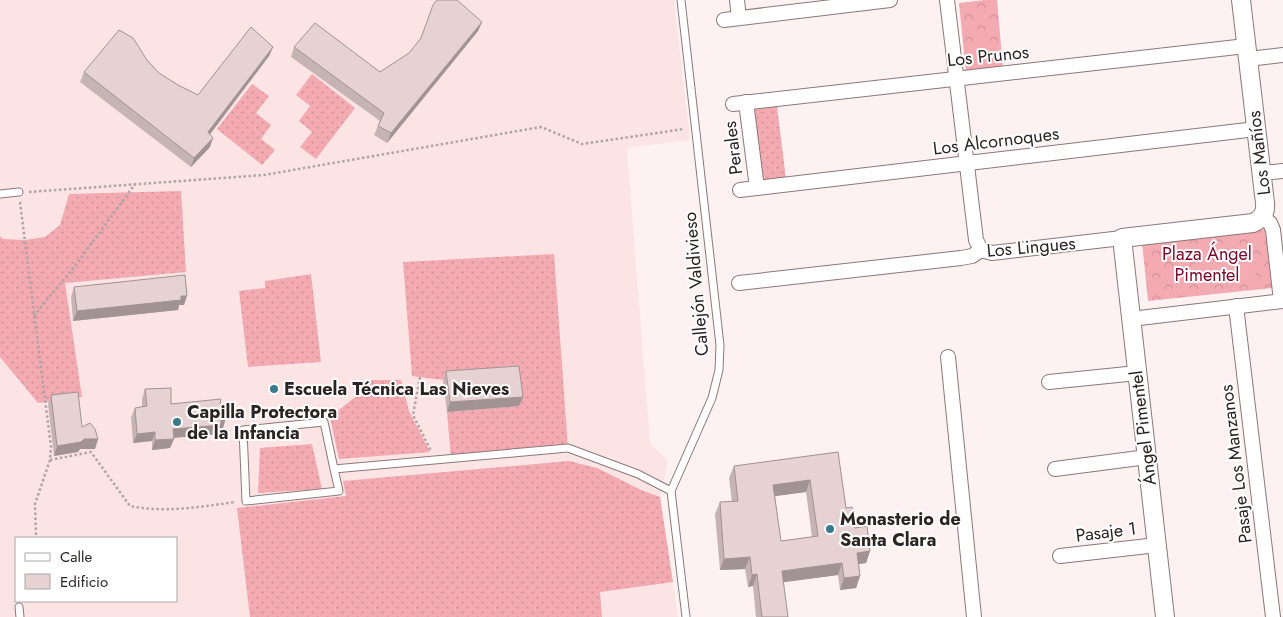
<svg xmlns="http://www.w3.org/2000/svg" width="1283" height="617" font-family="Jost,sans-serif">
	<defs>
		<pattern id="grass-dots" width="8" height="8" patternUnits="userSpaceOnUse" patternTransform="scale(1.25)"><rect width="8" height="8" fill="#f3aab1"/><path d="M2 2h.1M6 6h.1" fill="none" stroke="#d09298" stroke-width="1.8" stroke-linecap="round"/></pattern>
		<pattern id="forest-crowns" width="20" height="18" patternUnits="userSpaceOnUse" patternTransform="scale(1.25)"><rect width="20" height="18" fill="#f3aab1"/><path d="M2 6a3 3 0 1 1 6 0M12 15a3 3 0 1 1 6 0" fill="none" stroke="#d09298"/></pattern>
	</defs>
	<rect width="100%" height="100%" fill="#fef1f2"/>
	<!-- built -->
	<path fill="#fce4e5" fill-rule="evenodd" d="M0 0H674L690 140 627 148 650 443 668 461 660 497 678 617H0ZM16 538H176V601H16Z"/>
	<!-- grass -->
	<g fill="url(#grass-dots)">
		<path d="M312 74 355 108 316 159 300 147 312 132 299 121 310 106 296 95Z"/>
		<path d="M252 84 269 96 256 113 271 125 261 139 275 150 262 165 217 129Z"/>
		<path d="M777 106 786 179 763 182 754 109Z"/>
		<path d="M181 191 186 272 65 283 82 397 38 403 0 357V236L3 239 25 240 45 237 60 225 69 194Z"/>
		<path d="M554 254 568 448 451 459 447 412 519 406 443 380 412 376 403 262Z"/>
		<path d="M311 274 321 362 248 367 239 291 265 288V281Z"/>
		<path d="M365 380H401L409 411 430 452 339 459 330 417 364 390Z"/>
		<path d="M312 444 322 489 258 493 260 448Z"/>
		<path d="M569 461 597 468 641 490 660 497 673 582 600 592 602 617H250L237 508 346 496 343 481Z"/>
	</g>
	<!-- forest -->
	<g fill="url(#forest-crowns)">
		<path d="M985 0H997L1003 68 966 73 959 3Z"/>
		<path d="M1265 229 1272 288 1148 301 1142 242Z"/>
	</g>
	<!-- pitch -->
	<path fill="#f3aab1" d="M1252 245 1256 277 1198 284 1194 252Z"/>
	<g fill="none" stroke-linecap="round" stroke-linejoin="round">
		<defs>
			<g id="service">
				<path d="M681 0 720 345 719 370 712 398 671 491 686 617"/>
				<path d="M0 194 19 192"/>
				<path d="M334 469 324 422 243 430 246 501 339 491 334 469 568 448 638 474 671 491"/>
				<path d="M19 607 20 617"/>
			</g>
			<g id="minor">
				<path d="M737 0 739 18"/>
				<path d="M947 0 976 240 981 250"/>
				<path d="M724 20 890 0"/>
				<path d="M1248 59 1283 55"/>
				<path d="M746 102 757 188"/>
				<path d="M733 104 1246 46"/>
				<path d="M1261 173 1283 171"/>
				<path d="M740 190 1256 129"/>
				<path d="M1262 217 1270 223 1273 230 1281 301"/>
				<path d="M981 250 992 253 1122 238"/>
				<path d="M739 283 961 258 972 256 981 250"/>
				<path d="M1236 306 1273 617"/>
				<path d="M1131 319 1283 301"/>
				<path d="M948 357 974 617"/>
				<path d="M1049 382 1137 373"/>
				<path d="M1055 469 1147 457"/>
				<path d="M1060 556 1157 545"/>
			</g>
			<path id="tertiary" d="M1165 617 1122 238 1253 223C1262 219 1266 213 1265 203L1241 0"/>
		</defs>
		<!-- service casing -->
		<use href="#service" stroke="#8b7879" stroke-width="9"/>
		<!-- minor casing -->
		<use href="#minor" stroke="#8b7879" stroke-width="16"/>
		<!-- tertiary casing -->
		<use href="#tertiary" stroke="#8b7879" stroke-width="20"/>
		<!-- path -->
		<g stroke="#afa4a5" stroke-width="2.5" stroke-dasharray="2.5 2.5" stroke-linecap="butt">
			<path d="M29 192 264 175 541 127 582 144 684 129"/>
			<path d="M20 202 51 447 50 460 35 504 36 538"/>
			<path d="M34 316 78 262 135 184"/>
			<path d="M420 377 413 415 431 451"/>
			<path d="M50 460 91 452 130 506C165 513 200 507 235 502"/>
		</g>
		<!-- service -->
		<use href="#service" stroke="#fff" stroke-width="7"/>
		<!-- minor -->
		<use href="#minor" stroke="#fff" stroke-width="14"/>
		<!-- tertiary -->
		<use href="#tertiary" stroke="#fff" stroke-width="18"/>
	</g>
	<!-- wall -->
	<g fill="#c6b4b5" fill-rule="evenodd">
		<path d="M482 22 478 31 387 143 374 135 380 121 291 57 294 47 380 72Z"/>
		<path d="M273 47 269 56 210 134V147L191 167 80 82 84 72 147 60 159 73 178 85 198 95Z"/>
		<path d="M74 287 184 305H179L178 310 73 321 71 297Z"/>
		<path d="M446 371 519 406 447 412 443 380Z"/>
		<path d="M145 389 171 404 220 405 223 428H220L218 434 174 438 170 448 152 450V441L133 443 131 417 135 408 142 407V399Z"/>
		<path d="M51 395 82 427 98 439 95 449H80L78 452 54 456 48 404Z"/>
		<path d="M838 452 846 508 855 528 870 551 866 563 859 564 860 576 856 588 840 590 838 575 783 582 788 617H756L753 586 748 587 745 569 720 570 715 514 720 502H732L729 478 734 466ZM806 492 812 537 781 541 775 496Z"/>
	</g>
	<!-- shaded-wall -->
	<g fill="#a19294">
		<path d="M482 22 478 31 387 143 391 133Z"/>
		<path d="M273 47 269 56 205 141 208 132Z"/>
		<path d="M213 138 210 147 191 167 194 158Z"/>
		<path d="M181 296H187L184 305H179L178 310 73 321 77 311Z"/>
		<path d="M523 397 519 406 447 412 450 402Z"/>
		<path d="M226 418 223 428H220L218 434 170 438 173 429Z"/>
		<path d="M155 432 152 441 133 443 137 434Z"/>
		<path d="M84 439H98L95 449H80L78 452 54 456 57 446Z"/>
		<path d="M174 439 170 448 152 450 155 440Z"/>
		<path d="M810 480 806 492 769 497 773 485Z"/>
		<path d="M870 551 866 563 853 565 857 553Z"/>
		<path d="M750 557 745 569 720 570 724 559Z"/>
		<path d="M842 563 838 575 778 583 782 571Z"/>
		<path d="M757 574 753 586 748 587 752 575Z"/>
		<path d="M860 576 856 588 840 590 844 578Z"/>
	</g>
	<!-- building -->
	<g fill="#e6d1d3" stroke="#a19294" fill-rule="evenodd">
		<path d="M437 0H457L482 22 391 133 378 126 384 113 294 47 315 23 380 72 409 53 421 38 433 5Z"/>
		<path d="M251 27 273 47 208 132 213 138 194 158 84 72 119 30 133 38 147 60 159 73 178 85 198 95Z"/>
		<path d="M185 275 187 296H181V300L77 311 74 287Z"/>
		<path d="M519 366 523 397 450 402 446 371Z"/>
		<path d="M171 388V404L221 399 220 405 226 406V418L221 419V425L173 429 174 439 155 440V432L137 434 135 408 147 406 145 389Z"/>
		<path d="M78 392 82 427 90 423 95 429 98 439H84L81 442 57 446 51 395Z"/>
		<path d="M838 452 846 508 852 507 855 528 867 526 870 551 857 553 860 576 844 578 842 563 782 571 788 617H762L757 574 752 575 750 557 724 559 720 502 738 501 734 466ZM810 480 818 536 781 541 773 485Z"/>
	</g>
	<!-- markers -->
	<g fill="#3b798f" stroke="#fff" stroke-width="2">
		<circle cx="274" cy="389" r="5"/>
		<circle cx="177" cy="422" r="5"/>
		<circle cx="830" cy="529" r="5"/>
	</g>
	<g text-anchor="middle" dominant-baseline="central" stroke-width="4" stroke-linejoin="round" paint-order="stroke">
		<!-- street labels -->
		<g font-size="18" fill="#2b2324" stroke="#fff">
			<text transform="translate(988 56) rotate(-6)">Los Prunos</text>
			<text transform="translate(996 141) rotate(-7)">Los Alcornoques</text>
			<text transform="translate(733 148) rotate(-97)">Perales</text>
			<text transform="translate(1259 153) rotate(-97)">Los Mañíos</text>
			<text transform="translate(1031 247) rotate(-5)">Los Lingues</text>
			<text transform="translate(696 284) rotate(-95)">Callejón Valdivieso</text>
			<text transform="translate(1143 428) rotate(-97)">Ángel Pimentel</text>
			<text transform="translate(1236 464) rotate(-97)">Pasaje Los Manzanos</text>
			<text transform="translate(1106 532) rotate(-7)">Pasaje 1</text>
		</g>
		<!-- park labels -->
		<g font-size="18" fill="#7a0629" stroke="#fff">
			<text x="1207" y="254">Plaza Ángel<tspan x="1207" dy="21">Pimentel</tspan></text>
		</g>
		<!-- poi labels -->
		<g font-size="18" font-weight="bold" fill="#2b2324" stroke="#fff" text-anchor="start">
			<text x="284" y="389">Escuela Técnica Las Nieves</text>
			<text x="187" y="412">Capilla Protectora<tspan x="187" dy="21">de la Infancia</tspan></text>
			<text x="840" y="519">Monasterio de<tspan x="840" dy="21">Santa Clara</tspan></text>
		</g>
	</g>
	<!-- legend -->
	<rect x="15" y="537" width="162" height="65" fill="#ffffff" stroke="#aaa7a7"/>
	<rect x="25" y="553" width="25" height="8" fill="#ffffff" stroke="#aaa7a7"/>
	<text x="60" y="562" font-size="15" fill="#2b2324">Calle</text>
	<rect x="25" y="574" width="25" height="15" fill="#e6d1d3" stroke="#aaa7a7"/>
	<text x="60" y="587" font-size="15" fill="#2b2324">Edificio</text>
</svg>
